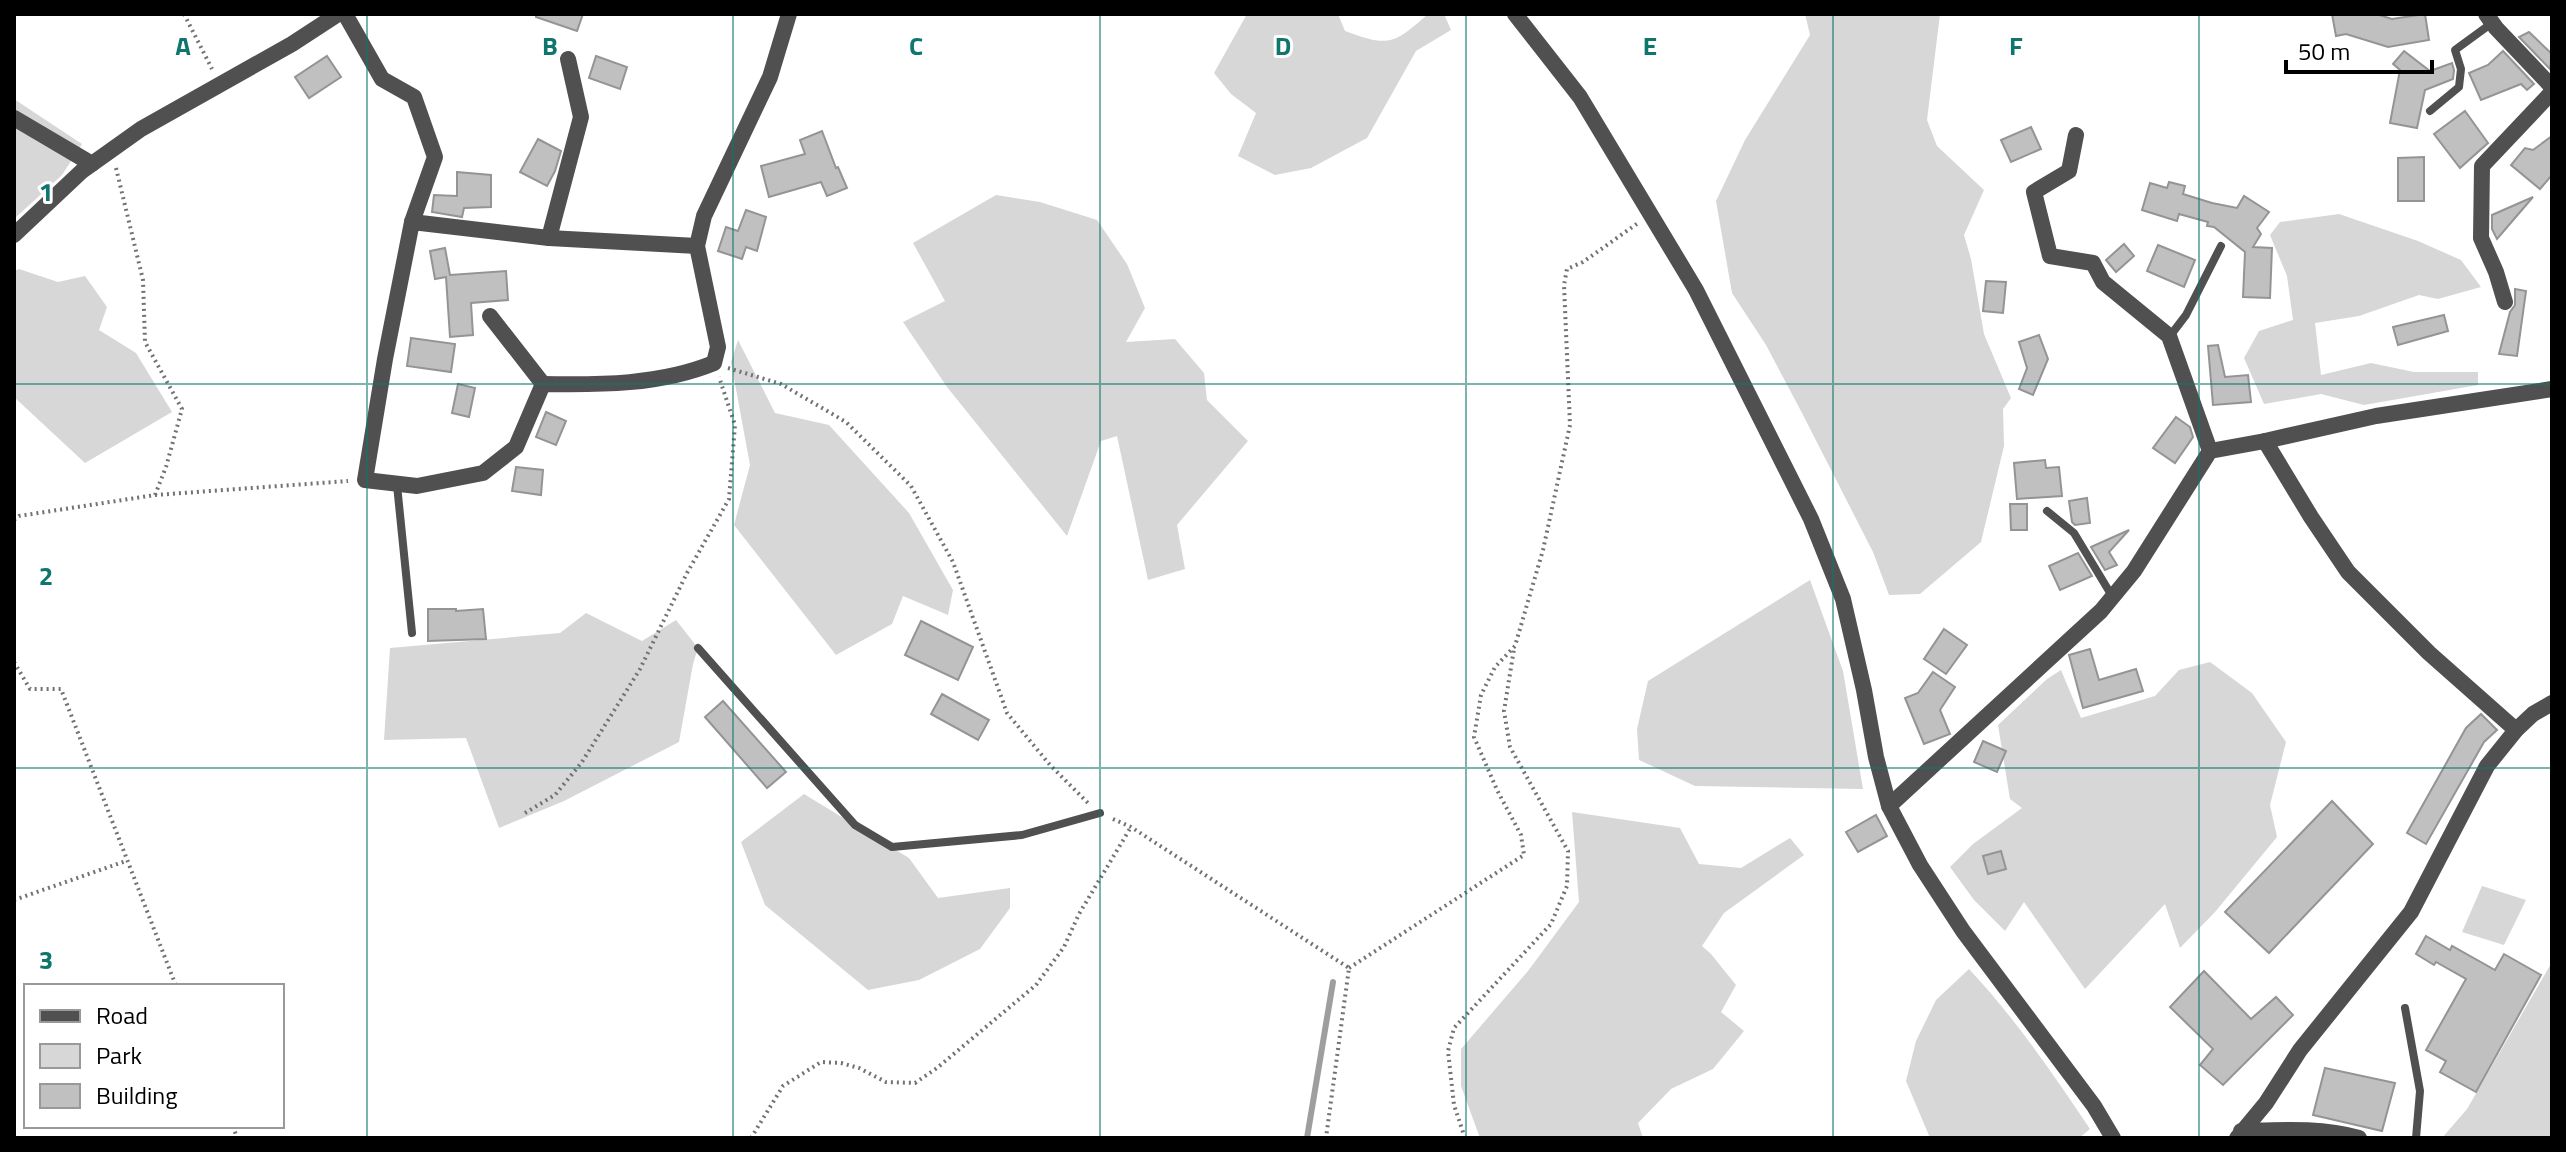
<svg xmlns="http://www.w3.org/2000/svg" width="2566" height="1152" font-family="'Titillium Web',sans-serif">
	<rect width="100%" height="100%" fill="#fff"/>
	<!-- green -->
	<g fill="#d7d7d7">
		<path d="M1247 14H1338L1345 31C1389 47 1393 45 1428 14H1444L1451 30 1416 51 1367 138 1311 168 1275 175 1238 156 1256 113 1231 94 1214 73Z"/>
		<path d="M1805 14H1940L1927 120 1937 146 1984 190 1964 235 1971 259 1984 334 2011 398 2003 409 2004 446 1981 542 1920 594 1889 595 1873 552 1802 413 1766 345 1732 293 1716 201 1745 140 1810 35Z"/>
		<path d="M14 99 82 144 62 175 14 219Z"/>
		<path d="M996 195 1040 202 1097 220 1127 264 1145 308 1126 342 1175 339 1204 373 1207 400 1248 441 1177 525 1185 569 1148 580 1117 436 1101 441 1067 536 947 387 903 322 945 301 913 243Z"/>
		<path d="M2339 214 2418 241 2461 260 2481 287 2438 299 2419 295 2359 316 2315 323 2321 375 2371 363 2414 372H2478V385L2364 405 2321 394 2264 404 2244 358 2259 331 2293 320 2287 276 2270 235 2280 222Z"/>
		<path d="M19 269 58 282 85 276 107 307 99 330 136 353 172 412 85 463 14 397V271Z"/>
		<path d="M738 340 775 413 829 425 909 513 953 590 948 615 903 596 892 624 836 655 734 525 750 465 731 362Z"/>
		<path d="M1810 580 1843 671 1863 789 1695 786 1639 760 1637 729 1648 681Z"/>
		<path d="M586 613 642 641 676 620 698 648 693 664 679 742 564 801 499 828 466 738 384 740 390 648 560 633Z"/>
		<path d="M2210 662 2252 693 2286 742 2270 805 2277 837 2215 912 2180 948 2165 904 2085 989 2024 902 2005 931 1974 900 1950 867 1973 844 2022 808 2010 799 1998 725 2047 679 2061 670 2081 718 2155 696 2179 670Z"/>
		<path d="M804 794 909 858 938 898 1010 888V908L980 949 919 980 868 990 765 905 741 842Z"/>
		<path d="M1572 812 1680 828 1699 864 1741 868 1790 838 1804 855 1724 913 1702 946 1711 954 1736 985 1721 1012 1744 1031 1713 1069 1671 1089 1638 1123 1643 1138H1480L1461 1086V1049L1528 971 1579 902Z"/>
		<path d="M2482 886 2526 900 2504 945 2462 932Z"/>
		<path d="M2552 962V1138H2442L2467 1109Z"/>
		<path d="M1969 969C2015 1018 2053 1074 2090 1129L2079 1138H1930L1906 1081 1916 1041 1936 1000Z"/>
	</g>
	<g fill="none" stroke-linecap="round" stroke-linejoin="round">
		<!-- stream -->
		<path stroke="#9e9e9e" stroke-width="6" d="M1307 1138 1333 982"/>
	</g>
	<!-- building -->
	<g fill="#c0c0c0" stroke="#949494" stroke-width="2">
		<path d="M536 14H583L577 31 536 17Z"/>
		<path d="M2332 14H2376L2392 19 2425 14 2429 40 2388 47 2346 34 2336 36Z"/>
		<path d="M2529 32 2552 54 2550 69 2519 37Z"/>
		<path d="M2404 51 2430 71 2452 63 2454 70 2453 79 2425 90 2417 128 2390 123 2400 70 2393 64Z"/>
		<path d="M2503 51 2534 84 2527 90 2521 84 2481 100 2469 73 2488 65Z"/>
		<path d="M327 56 341 77 309 98 295 77Z"/>
		<path d="M596 56 627 67 620 89 589 78Z"/>
		<path d="M2465 111 2488 143 2460 168 2434 134Z"/>
		<path d="M2031 127 2041 149 2011 162 2001 140Z"/>
		<path d="M822 131 836 168 838 167 847 188 827 196 821 182 769 197 761 166 805 154 800 140Z"/>
		<path d="M2552 136V175L2540 189 2511 165 2525 148 2533 150Z"/>
		<path d="M538 139 561 151 555 171 547 186 520 172Z"/>
		<path d="M2424 157V201H2398V158Z"/>
		<path d="M457 172 491 175V207L464 208 462 217 432 212 434 195 457 196Z"/>
		<path d="M2169 182 2185 186 2183 194 2212 203 2237 208 2244 196 2269 212 2257 228 2261 234 2253 247 2272 248 2270 298 2243 297 2245 252 2214 227 2207 226 2208 222 2179 214 2177 221 2142 210 2150 183 2167 188Z"/>
		<path d="M2533 197 2497 239 2492 229V215Z"/>
		<path d="M746 210 766 217 757 251 746 247 742 259 718 251 726 227 738 231Z"/>
		<path d="M2124 244 2134 256 2116 272 2106 260Z"/>
		<path d="M2158 245 2195 260 2184 287 2147 271Z"/>
		<path d="M445 248 450 275 506 271 508 300 471 303 473 335 450 337 446 277 435 279 430 251Z"/>
		<path d="M1986 281 2006 282 2003 313 1983 311Z"/>
		<path d="M2515 289 2526 291 2517 356 2499 354 2510 312 2515 305Z"/>
		<path d="M2444 315 2448 331 2398 345 2393 327Z"/>
		<path d="M2039 335 2048 359 2033 395 2019 389 2027 368 2019 342Z"/>
		<path d="M411 338 455 344 451 372 407 366Z"/>
		<path d="M2218 345 2225 377 2248 375 2251 402 2213 405 2208 346Z"/>
		<path d="M458 384 475 388 469 417 452 413Z"/>
		<path d="M546 412 566 421 556 445 536 437Z"/>
		<path d="M2176 417 2190 427 2193 437 2175 463 2153 448Z"/>
		<path d="M2045 460 2046 468 2059 467 2062 496 2017 499 2014 463Z"/>
		<path d="M516 467 543 470 541 495 512 491Z"/>
		<path d="M2087 498 2090 523 2075 525 2072 522 2069 501Z"/>
		<path d="M2010 504H2027V530H2011Z"/>
		<path d="M2129 530 2109 552 2117 565 2105 570 2091 547Z"/>
		<path d="M2078 553 2092 576 2060 590 2049 566Z"/>
		<path d="M428 609H456V611L483 609 486 639 428 641Z"/>
		<path d="M921 621 973 647 958 680 905 655Z"/>
		<path d="M1944 629 1967 645 1946 674 1924 659Z"/>
		<path d="M2090 649 2099 680 2136 669 2143 691 2083 708 2069 655Z"/>
		<path d="M1933 672 1955 687 1940 710 1950 734 1924 744 1905 698 1918 693Z"/>
		<path d="M942 694 989 720 978 740 931 714Z"/>
		<path d="M723 701 786 772 767 788 705 717Z"/>
		<path d="M2481 714 2497 730 2484 742 2426 844 2407 833 2466 728Z"/>
		<path d="M1983 741 2006 751 1997 772 1974 762Z"/>
		<path d="M2332 801 2373 844 2269 953 2225 912Z"/>
		<path d="M1876 815 1887 836 1858 852 1846 832Z"/>
		<path d="M2001 851 2006 869 1988 874 1983 856Z"/>
		<path d="M2426 936 2450 950 2452 946 2495 970 2504 954 2541 975 2476 1092 2440 1072 2446 1061 2426 1050 2466 979 2436 962 2434 965 2416 954Z"/>
		<path d="M2204 971 2251 1019 2276 997 2293 1015 2223 1085 2200 1065 2213 1049 2170 1007Z"/>
		<path d="M2325 1068 2395 1083 2382 1131 2313 1115Z"/>
	</g>
	<g fill="none" stroke-linecap="round" stroke-linejoin="round">
		<!-- path -->
		<g stroke="#727272" stroke-width="4" stroke-dasharray="2 4" stroke-linecap="butt">
			<path d="M184 14 212 69"/>
			<path d="M728 368 781 384 846 422 911 486 953 562 1007 713 1050 765 1089 804"/>
			<path d="M155 495 348 481"/>
			<path d="M14 520 19 516 155 495 166 467 182 409 145 342 143 280 116 168"/>
			<path d="M14 662 30 689H61L176 986"/>
			<path d="M525 813 555 795 582 762 640 669 687 573 729 499 735 425 719 377"/>
			<path d="M1113 819 1131 827 1349 968 1326 1138"/>
			<path d="M14 900 126 861"/>
			<path d="M1349 968 1524 855 1521 835 1497 790 1474 737 1481 695 1495 667 1515 646 1543 550 1570 425 1564 285 1567 269 1583 262 1638 223"/>
			<path d="M233 1126 237 1138"/>
			<path d="M751 1138 783 1086 821 1062 841 1063 859 1068 886 1082 915 1083 937 1068 1036 985 1064 947 1079 914 1131 827"/>
			<path d="M1465 1138 1454 1105 1448 1051 1454 1028 1551 924 1567 886 1568 851 1510 747 1504 711 1514 649"/>
		</g>
		<!-- service -->
		<g stroke="#505050" stroke-width="8">
			<path d="M2430 111 2459 87 2461 69 2455 50 2492 23"/>
			<path d="M2170 336 2186 315 2221 246"/>
			<path d="M397 485 412 633"/>
			<path d="M2047 511 2074 533 2112 596"/>
			<path d="M698 648 855 825 892 847 1022 835 1100 813"/>
			<path d="M2405 1008 2420 1091 2416 1138"/>
		</g>
		<!-- minor -->
		<g stroke="#505050" stroke-width="16">
			<path d="M345 14 382 79 414 97 435 157 412 222"/>
			<path d="M2486 14 2496 28 2552 87"/>
			<path d="M14 118 92 164"/>
			<path d="M2076 135 2069 171 2034 192 2050 256 2093 263 2103 282 2169 336 2210 451"/>
			<path d="M14 235 82 171 141 129 292 44 338 14"/>
			<path d="M549 238 581 117 568 59"/>
			<path d="M697 246 549 238 412 222 385 359 365 480 417 486 483 473 516 447 543 384C600 385 660 385 714 363L718 347 697 246 704 216 770 77 789 14"/>
			<path d="M2505 302 2496 272 2481 238 2482 166 2552 92"/>
			<path d="M490 316 543 384"/>
			<path d="M2265 441 2311 517 2348 572 2429 653 2516 730"/>
			<path d="M1889 806 2101 611 2134 571 2210 451 2265 441 2376 416 2552 389"/>
			<path d="M2241 1131C2280 1130 2321 1127 2359 1138"/>
			<path d="M2237 1138 2266 1103 2300 1050 2411 912 2487 766 2516 730 2533 714 2552 703"/>
		</g>
		<!-- tertiary -->
		<path stroke="#505050" stroke-width="16" d="M1515 14 1580 97 1696 290 1811 519 1843 599 1864 690 1876 757 1889 806 1920 865 1963 931 2094 1106 2113 1138"/>
	</g>
	<!-- grid -->
	<path fill="none" stroke="#0f766e" stroke-width="2" stroke-opacity="0.55" d="M367 14V1138M733 14V1138M1100 14V1138M1466 14V1138M1833 14V1138M2199 14V1138M14 384H2552M14 768H2552"/>
	<g font-size="26" text-anchor="middle" font-weight="bold" fill="#0f766e" stroke="#fff" stroke-width="6" stroke-linejoin="round" paint-order="stroke">
		<text x="183" y="55">A</text>
		<text x="550" y="55">B</text>
		<text x="916" y="55">C</text>
		<text x="1283" y="55">D</text>
		<text x="1650" y="55">E</text>
		<text x="2016" y="55">F</text>
		<text x="46" y="201">1</text>
		<text x="46" y="585">2</text>
		<text x="46" y="969">3</text>
	</g>
	<!-- border -->
	<rect width="2566" height="1152" fill="none" stroke="#000000" stroke-width="32"/>
	<!-- legend -->
	<rect x="24" y="984" width="260" height="144" fill="#ffffff" stroke="#999999" stroke-width="2"/>
	<rect x="40" y="1010" width="40" height="12" fill="#505050" stroke="#999999" stroke-width="2"/>
	<text x="96" y="1024" font-size="24" fill="#000000">Road</text>
	<rect x="40" y="1044" width="40" height="24" fill="#d7d7d7" stroke="#999999" stroke-width="2"/>
	<text x="96" y="1064" font-size="24" fill="#000000">Park</text>
	<rect x="40" y="1084" width="40" height="24" fill="#c0c0c0" stroke="#999999" stroke-width="2"/>
	<text x="96" y="1104" font-size="24" fill="#000000">Building</text>
	<!-- scale -->
	<path d="M2286 60v12h146v-12" fill="none" stroke="#000000" stroke-width="4"/>
	<text x="2298" y="60" font-size="24" fill="#000000" stroke="#ffffff" stroke-width="6" paint-order="stroke">50 m</text>
</svg>
